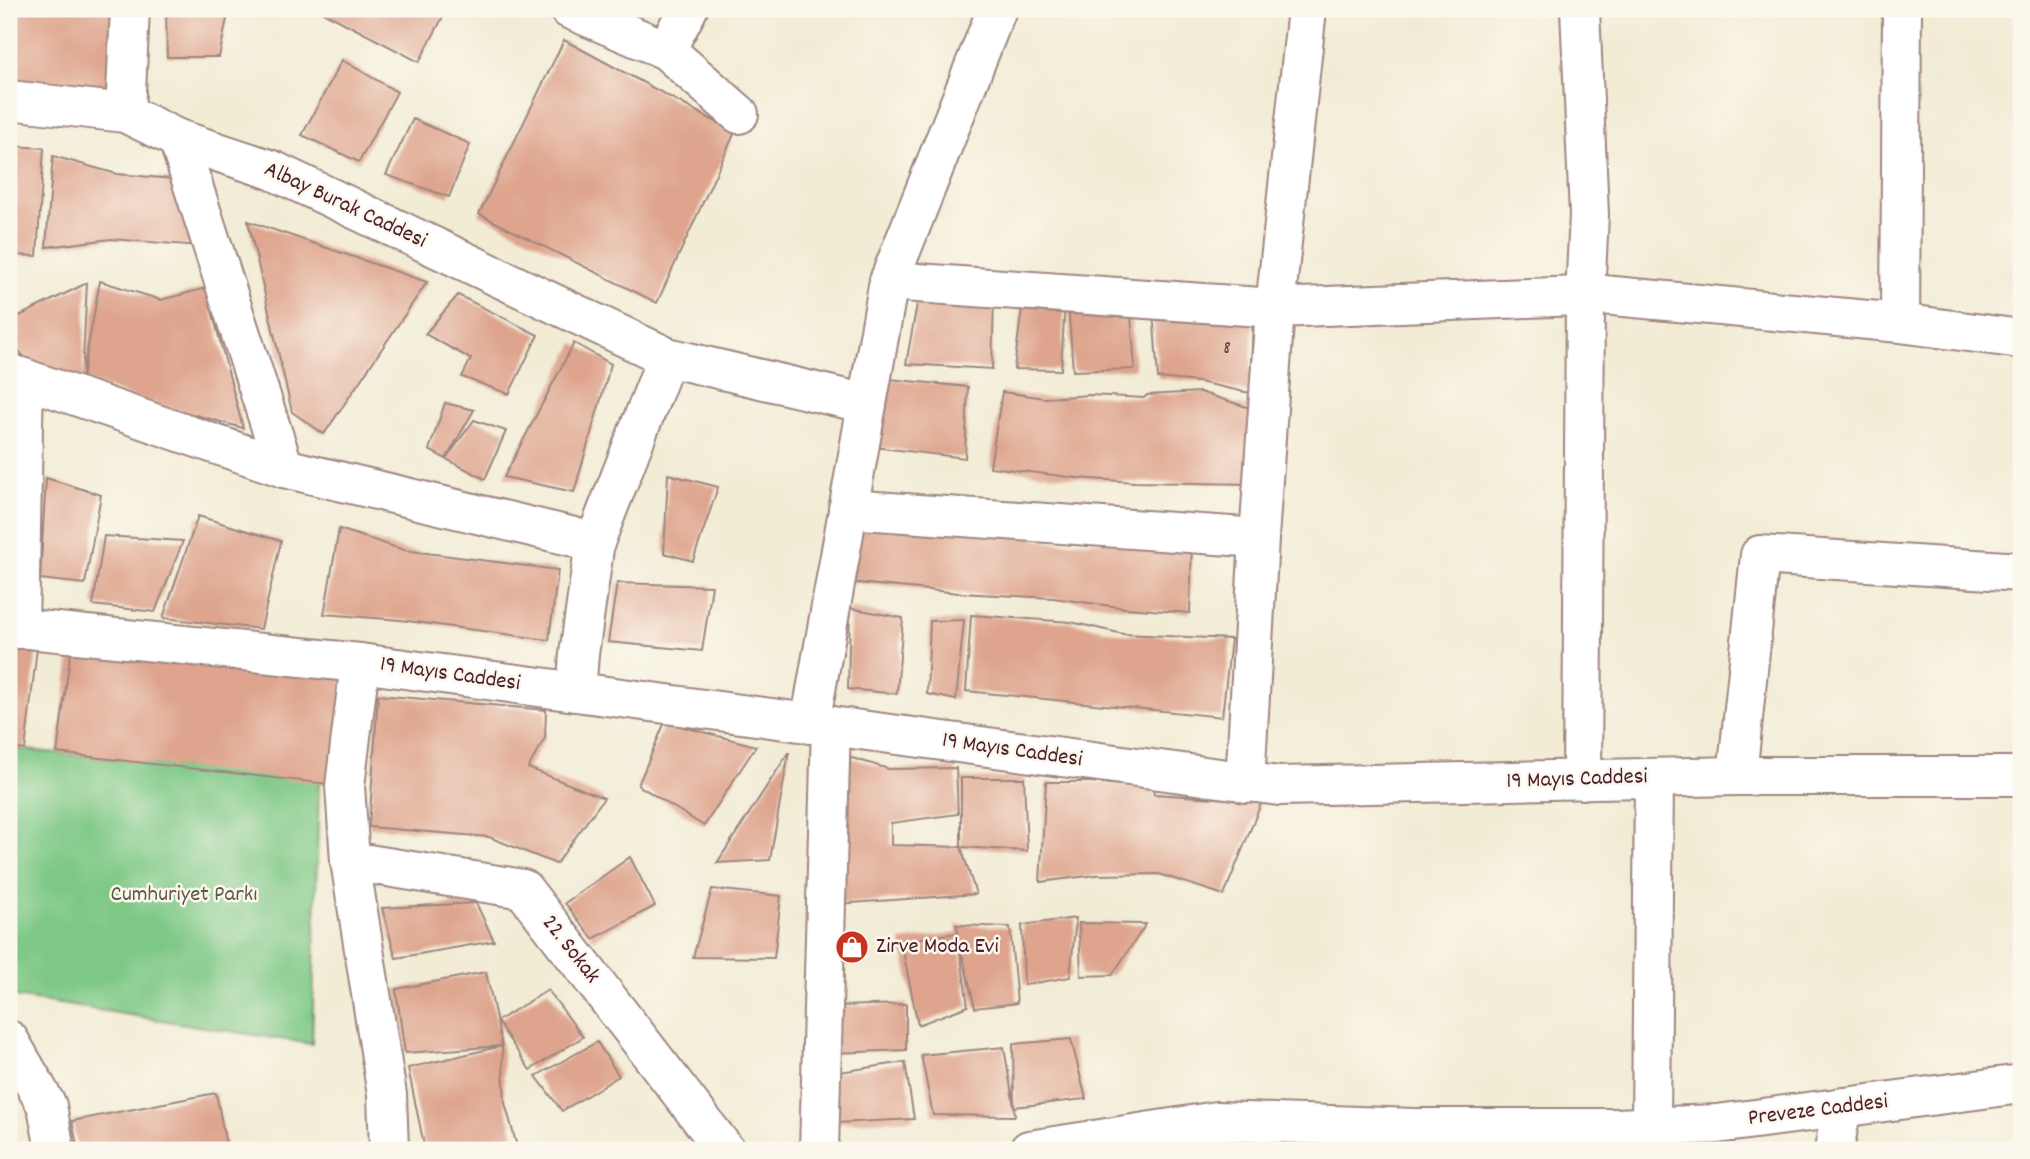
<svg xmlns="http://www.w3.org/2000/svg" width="2030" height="1159" font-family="Dekko,sans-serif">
	<rect width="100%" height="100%" fill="#fbf7ec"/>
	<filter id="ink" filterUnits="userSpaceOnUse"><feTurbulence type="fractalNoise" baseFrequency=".0143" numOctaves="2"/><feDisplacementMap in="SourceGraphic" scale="14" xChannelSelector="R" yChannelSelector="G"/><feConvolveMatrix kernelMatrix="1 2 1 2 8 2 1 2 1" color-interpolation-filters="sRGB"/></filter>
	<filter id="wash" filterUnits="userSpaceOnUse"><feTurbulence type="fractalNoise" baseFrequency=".00686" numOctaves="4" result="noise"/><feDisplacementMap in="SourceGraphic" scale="28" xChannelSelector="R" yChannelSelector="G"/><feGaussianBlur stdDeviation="1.57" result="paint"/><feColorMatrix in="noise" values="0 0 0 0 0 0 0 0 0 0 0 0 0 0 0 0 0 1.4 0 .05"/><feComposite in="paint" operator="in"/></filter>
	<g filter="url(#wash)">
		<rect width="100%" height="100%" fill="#f2ecd5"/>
		<!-- green -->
		<path fill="#7dc885" stroke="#647458" stroke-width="2" d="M9 748 319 781 312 1044 9 996Z"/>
		<g id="blocks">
			<!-- building -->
			<g fill="#dea48d">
				<path d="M9 9H123L118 91 9 85Z"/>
				<path d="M166 9H229L219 57H167Z"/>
				<path d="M317 9H431L444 15 419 62Z"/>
				<path d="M564 40 735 132 657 303 479 214Z"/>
				<path d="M342 60 397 92 359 162 302 135Z"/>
				<path d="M413 119 470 144 449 197 386 175Z"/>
				<path d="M9 146 44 148 37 256 9 255Z"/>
				<path d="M53 156 117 174 173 179 200 246 111 239 46 247Z"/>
				<path d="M248 221 427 282 324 434 292 412Z"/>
				<path d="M100 281 161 300 206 288 243 428 134 398 82 379Z"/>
				<path d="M87 283 82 379 39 373 9 340V321Z"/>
				<path d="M919 293 994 300 992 369 906 364Z"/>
				<path d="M458 295 538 335 509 394 462 377 471 359 425 334Z"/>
				<path d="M1023 300 1065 302 1061 370 1014 369Z"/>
				<path d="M1068 301 1130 304 1135 369 1073 371Z"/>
				<path d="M1153 311 1253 320 1250 393 1199 382 1158 378Z"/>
				<path d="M574 343 611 364 574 492 504 477Z"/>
				<path d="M879 378 968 387 965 458 874 447Z"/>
				<path d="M1002 392 1045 398 1090 395 1144 398 1147 395 1200 392 1250 408 1251 484 1135 482 1077 478 990 467Z"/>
				<path d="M445 403 474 410 446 459 429 450Z"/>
				<path d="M474 420 506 431 485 479 446 459Z"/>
				<path d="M668 474 718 487 693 561 664 553Z"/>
				<path d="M46 478 101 495 85 584 40 579Z"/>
				<path d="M198 516 281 541 261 629 163 618Z"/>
				<path d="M862 517 1007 530 1054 543 1100 541 1192 544 1190 613 1126 608 1053 598 959 593 848 582Z"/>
				<path d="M339 529 404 550 558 570 549 640 400 620 324 614Z"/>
				<path d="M104 536 183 541 155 612 93 605Z"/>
				<path d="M617 583 712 586 702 651 608 642Z"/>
				<path d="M850 608 903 618 897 694 848 689Z"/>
				<path d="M971 615 1071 622 1123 634 1231 639 1222 717 966 691Z"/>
				<path d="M964 620 956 700 927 694 930 621Z"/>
				<path d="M9 628 39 631 25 750 9 748Z"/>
				<path d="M73 634 360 663 345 786 57 753Z"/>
				<path d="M378 695 546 710 545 738 528 768 604 798 556 864 489 837 369 827Z"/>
				<path d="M665 722 756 746 704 826 638 785Z"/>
				<path d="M789 752 770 860 717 863Z"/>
				<path d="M835 753 889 769 956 768 958 814 891 823V845L961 847 976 894 837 904Z"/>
				<path d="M961 778H1024L1027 851 961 847Z"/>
				<path d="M1046 782H1090L1153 788 1154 794 1262 801 1224 895 1159 874 1096 875 1040 882Z"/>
				<path d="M630 857 655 906 593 939 565 903Z"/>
				<path d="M712 889 781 896 774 958 693 957Z"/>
				<path d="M476 903 494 941 396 958 382 908Z"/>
				<path d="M1076 918 1070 977 1024 985 1022 925Z"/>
				<path d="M1079 923 1146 924 1112 975 1081 976Z"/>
				<path d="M956 925 1010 927 1017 1003 975 1008 958 937 968 1006 918 1025 901 941 958 933Z"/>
				<path d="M486 972 502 1046 405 1053 396 989Z"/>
				<path d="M548 990 583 1037 530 1070 497 1021Z"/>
				<path d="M906 1004V1050L834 1053 837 1006Z"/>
				<path d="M1071 1039 1086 1099 1014 1107 1015 1116 933 1115 921 1055 1004 1047 1014 1107 1013 1044Z"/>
				<path d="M597 1042 619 1076 562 1111 536 1076Z"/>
				<path d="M502 1046 505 1103 518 1150H425L408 1068Z"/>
				<path d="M905 1062 914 1119 837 1123 833 1073Z"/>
				<path d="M216 1093 227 1150H78L72 1121Z"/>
			</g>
		</g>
	</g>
	<g filter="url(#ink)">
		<use href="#blocks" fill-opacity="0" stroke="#9e8680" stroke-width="2"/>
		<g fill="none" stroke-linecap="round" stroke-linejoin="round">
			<defs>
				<g id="minor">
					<path d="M569 9 666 50 739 114"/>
					<path d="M1580 9 1589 215 1585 296 1582 780"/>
					<path d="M666 50 688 9"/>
					<path d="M9 100 125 113 178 139 272 170 667 357 867 404"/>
					<path d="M125 113 130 9"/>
					<path d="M178 139 284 468"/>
					<path d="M889 281 1275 308 1603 295 1900 323 2021 339"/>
					<path d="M1900 323 1902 9"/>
					<path d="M9 373 284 468 595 542"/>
					<path d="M848 509 1259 538"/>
					<path d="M9 627 360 663 1279 786 1737 776H2021"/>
					<path d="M19 629 24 378"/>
					<path d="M360 663 345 786 350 861 387 1095 389 1150"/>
					<path d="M576 692 579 654 595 542 667 357"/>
					<path d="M810 724 889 281 997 9"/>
					<path d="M1737 776 1760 555 2021 572"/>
					<path d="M1245 783 1259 538 1275 308 1307 9"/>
					<path d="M350 861 523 889 725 1150"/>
					<path d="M9 1040 47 1106 55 1150"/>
					<path d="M1651 1126 1654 778"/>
					<path d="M819 1150 831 726"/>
					<path d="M1029 1150 1217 1121 1414 1128H1614L1717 1124 2021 1084"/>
					<path d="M1834 1150 1842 1107"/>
				</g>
			</defs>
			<!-- minor casing -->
			<use href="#minor" stroke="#9e8680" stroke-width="42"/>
			<!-- minor -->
			<use href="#minor" stroke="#fff" stroke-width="38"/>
		</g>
	</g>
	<!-- icons -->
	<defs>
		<symbol id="shop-disc" viewBox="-11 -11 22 22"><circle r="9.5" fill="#c8321e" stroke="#fbf7ec"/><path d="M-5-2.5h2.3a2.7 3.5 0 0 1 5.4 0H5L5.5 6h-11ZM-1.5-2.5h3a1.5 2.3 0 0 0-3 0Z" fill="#fff"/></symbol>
	</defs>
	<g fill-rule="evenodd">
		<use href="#shop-disc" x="833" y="928" width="38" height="38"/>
	</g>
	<g text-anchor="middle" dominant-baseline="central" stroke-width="5" stroke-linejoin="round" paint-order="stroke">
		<!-- number labels -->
		<g font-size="19" fill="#6f4044">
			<text x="1227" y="349">8</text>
		</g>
		<!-- street labels -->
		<g font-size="23" fill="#4a1f2b" stroke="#fbf7ec">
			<text transform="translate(345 206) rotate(25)">Albay Burak Caddesi</text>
			<text transform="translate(450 675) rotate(8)">19 Mayıs Caddesi</text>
			<text transform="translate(1012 751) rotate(8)">19 Mayıs Caddesi</text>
			<text transform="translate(1577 780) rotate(-2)">19 Mayıs Caddesi</text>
			<text transform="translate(570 950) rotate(52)">22. Sokak</text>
			<text transform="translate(1818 1111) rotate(-7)">Preveze Caddesi</text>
		</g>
		<!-- park labels -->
		<g font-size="23" fill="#5c5a4a" stroke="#fbf7ec">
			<text x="184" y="895">Cumhuriyet Parkı</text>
		</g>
		<!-- poi labels -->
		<g font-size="23" fill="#4a1f2b" stroke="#fbf7ec" text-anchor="start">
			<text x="876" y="947">Zirve Moda Evi</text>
		</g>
	</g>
	<!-- margin -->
	<rect width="2030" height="1159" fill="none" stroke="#fbf7ec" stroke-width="35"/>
</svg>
